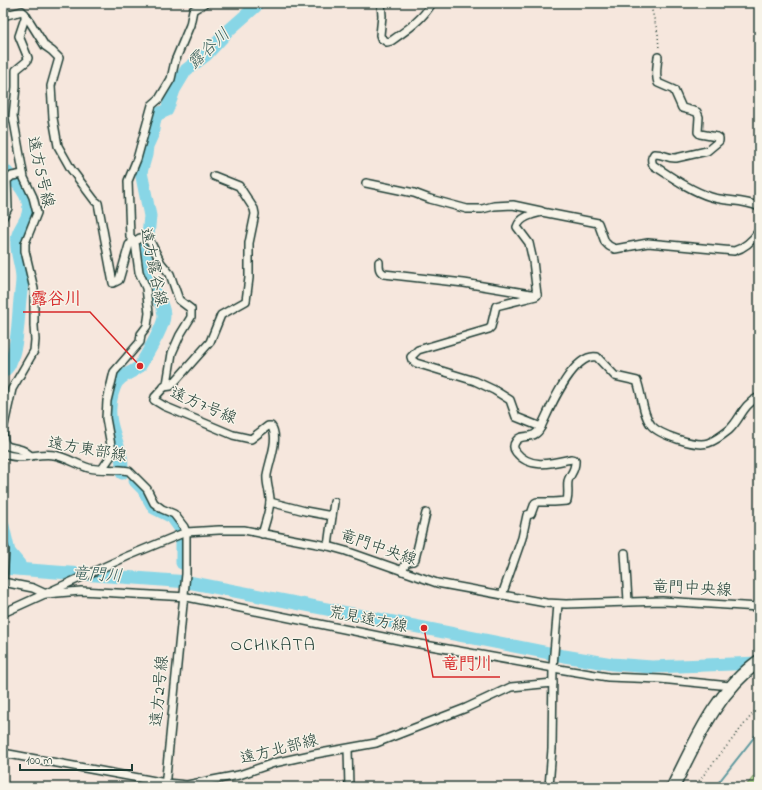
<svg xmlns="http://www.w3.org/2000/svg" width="762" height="790" font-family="'Indie Flower','Klee One',sans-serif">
	<rect width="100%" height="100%" fill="#f6e7dd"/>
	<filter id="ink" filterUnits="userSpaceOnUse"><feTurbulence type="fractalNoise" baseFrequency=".025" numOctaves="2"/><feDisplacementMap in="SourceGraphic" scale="8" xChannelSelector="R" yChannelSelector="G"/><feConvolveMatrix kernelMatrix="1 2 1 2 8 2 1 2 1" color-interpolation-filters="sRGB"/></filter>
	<g filter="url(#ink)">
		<!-- green -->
		<path fill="#bbde97" stroke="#6d8e66" d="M759 770V787H745Z"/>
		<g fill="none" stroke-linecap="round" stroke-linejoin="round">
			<!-- stream -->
			<path stroke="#5e999f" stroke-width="2" d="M715 787 759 731"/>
			<!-- river -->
			<g stroke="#88d6e6" stroke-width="13">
				<path d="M3 168C12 179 24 187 28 202 32 219 18 226 17 239 15 252 22 265 22 278 22 285 21 292 20 299 18 320 18 344 10 363 9 367 6 369 3 372"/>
				<path d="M148 236 150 216 141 172 146 155 147 146 152 135 155 118 158 114 167 110 174 90 186 70 206 55 229 30 255 7 257 3"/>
				<path d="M122 473C124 443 103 428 112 394 114 389 115 383 119 380 124 374 134 372 140 366 146 355 164 327 164 316 164 303 153 292 148 280 144 269 145 255 146 243"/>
				<path d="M135 481 143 489 154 508 172 517 180 528"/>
				<path d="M3 526 9 552 19 564 20 569"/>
				<path d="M182 563V540"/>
				<path d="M3 568 188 582 424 628 564 656 612 664 652 667 759 663"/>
			</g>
			<defs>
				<g id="minor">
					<path d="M381 3 382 16 380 35 381 38 387 42 391 41C407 30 422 20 432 3"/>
					<path d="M3 4 4 3"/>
					<path d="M25 14 45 46 52 51 59 58 51 86 53 118 58 146 71 169 95 201 98 203 113 283 119 280 129 245 140 238H144L150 241 161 263 170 274 179 300 191 309V317L180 335 172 353 167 384 155 397 154 400 164 406 233 435 251 439 268 426H271C280 437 269 462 267 475 266 483 270 492 270 500 270 510 265 524 262 534"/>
					<path d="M3 16 22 11 25 14V18L19 36 28 58 27 61 16 70V87L13 116 24 178 33 197 37 213 25 243V251L34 289V326L35 340 34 351 12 389 3 430"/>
					<path d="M658 57C657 66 655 75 658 83L674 90 682 108 697 112 699 117 698 132 700 134 717 137 719 138V141L707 151 676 158C668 159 662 153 654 154 651 158 651 160 653 165 670 176 691 191 711 197 726 202 744 199 759 207"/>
					<path d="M366 183 414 193 430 199 467 209H482L494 206 513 205 541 211"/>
					<path d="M3 217 8 208 7 180 12 176 23 174"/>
					<path d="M379 262C379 268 379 271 384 274L464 283 537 295"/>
					<path d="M164 387 171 386 210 342 221 315 246 301 249 278V243L255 214 254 209 239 186 214 176"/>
					<path d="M541 427C549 410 573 352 597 357L615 376 637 381C642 394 642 413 651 425 659 435 696 447 708 443 714 441 724 434 729 430 741 419 742 405 759 397"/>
					<path d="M3 433C4 451 9 445 22 450 25 451 28 454 31 456"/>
					<path d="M3 453C20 462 37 452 54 455 66 457 78 465 89 468 102 471 116 468 129 471L147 489 154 503 162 509 174 514 184 527 186 532V574L165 787"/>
					<path d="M102 469 111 456 112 451 106 418 107 401 114 372 140 342 141 334 147 326 149 313 146 288 139 272 135 242 130 237 128 181 137 159 152 105 159 99 171 79 175 61 190 25 193 10 205 3"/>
					<path d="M270 502 305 511 332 516"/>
					<path d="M3 544 5 550 3 581"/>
					<path d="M328 546 334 502"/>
					<path d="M625 553 628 601"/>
					<path d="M402 571C405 564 405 562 413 561L415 559 426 513"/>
					<path d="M3 582 33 588 46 594 81 591 187 597 403 641 565 670 608 677 660 679 730 686"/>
					<path d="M502 595 522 538 527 515 531 514 535 503 537 502H554L567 501C569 493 567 488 568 481 570 474 576 470 575 460L571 459C553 463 530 470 516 452 513 448 513 445 516 441 522 432 534 442 541 427L516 417 510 400 494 390 475 381 416 363 412 360 411 357 418 350 489 329 491 327 496 306 536 296 537 295 533 261 529 243 517 227C520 217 533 214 542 212L598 223 605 242 609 246 615 249 648 243 734 251C744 248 753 240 759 231"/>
					<path d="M3 613 128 556 186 532 219 530H244L328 546 346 551 437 583 546 603 566 604 662 601 759 607"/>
					<path d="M348 749 349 787"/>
					<path d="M3 753 166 783 187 785 239 775 274 763 315 754 376 743 466 708 511 687 553 683"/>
					<path d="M549 787 552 749 553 666 558 604"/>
				</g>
				<path id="primary" d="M673 787C696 741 716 692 759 661"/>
			</defs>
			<!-- minor casing -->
			<use href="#minor" stroke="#1f3d34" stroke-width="10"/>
			<!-- primary casing -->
			<use href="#primary" stroke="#1f3d34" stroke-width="15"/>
			<!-- path -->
			<g stroke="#1f3d34" stroke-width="1.5" stroke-dasharray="1 3" stroke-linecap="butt">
				<path d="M650 3 658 34 659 50"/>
				<path d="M694 787 759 706"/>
			</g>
			<!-- minor -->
			<use href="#minor" stroke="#f7f3e8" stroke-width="7"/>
			<!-- primary -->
			<use href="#primary" stroke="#f7f3e8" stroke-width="12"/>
		</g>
	</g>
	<g text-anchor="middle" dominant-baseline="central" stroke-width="3" stroke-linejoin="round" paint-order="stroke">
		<!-- street labels -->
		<g font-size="16" fill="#1f3d34" stroke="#f7f3e8">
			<text transform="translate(40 172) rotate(77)">遠方5号線</text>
			<text transform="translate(153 267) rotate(78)">遠方露谷線</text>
			<text transform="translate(203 406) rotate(23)">遠方7号線</text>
			<text transform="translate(87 450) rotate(10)">遠方東部線</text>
			<text transform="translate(378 548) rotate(19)">竜門中央線</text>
			<text transform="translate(692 589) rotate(3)">竜門中央線</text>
			<text transform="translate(368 620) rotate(11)">荒見遠方線</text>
			<text transform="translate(160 691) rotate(-85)">遠方2号線</text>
			<text transform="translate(279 750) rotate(-14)">遠方北部線</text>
		</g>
		<!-- water labels -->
		<g font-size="17" font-style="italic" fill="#345c58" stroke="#f7f3e8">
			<text transform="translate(209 49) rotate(-43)">露谷川</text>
			<text transform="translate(97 575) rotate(4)">竜門川</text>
		</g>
		<!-- quarter labels -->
		<g font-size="18" letter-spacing="1" fill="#1f3d34" stroke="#f7f3e8">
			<text x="273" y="646">OCHIKATA</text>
		</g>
	</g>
	<!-- callouts -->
	<path fill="none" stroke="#d62828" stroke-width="1.5" d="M140 366L90 312H23M424 628L433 677H500"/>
	<g fill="#d62828" stroke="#f7f3e8" stroke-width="1.5">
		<circle cx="140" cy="366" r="4"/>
		<circle cx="424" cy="628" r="4"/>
	</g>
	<g font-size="17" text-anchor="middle" font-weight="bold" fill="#d62828" stroke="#f7f3e8" stroke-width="3" stroke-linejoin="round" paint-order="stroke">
		<text x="56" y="304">露谷川</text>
		<text x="467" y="669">竜門川</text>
	</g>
	<!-- margin -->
	<rect width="762" height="790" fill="none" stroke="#f7f3e8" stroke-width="16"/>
	<rect x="8" y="8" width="746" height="774" fill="none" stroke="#1f3d34" stroke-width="1.5" filter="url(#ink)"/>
	<!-- scale -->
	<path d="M20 764v6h112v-6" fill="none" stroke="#1f3d34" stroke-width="2"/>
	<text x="26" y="764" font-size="12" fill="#1f3d34" stroke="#f7f3e8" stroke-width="3" paint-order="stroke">100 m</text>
</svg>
